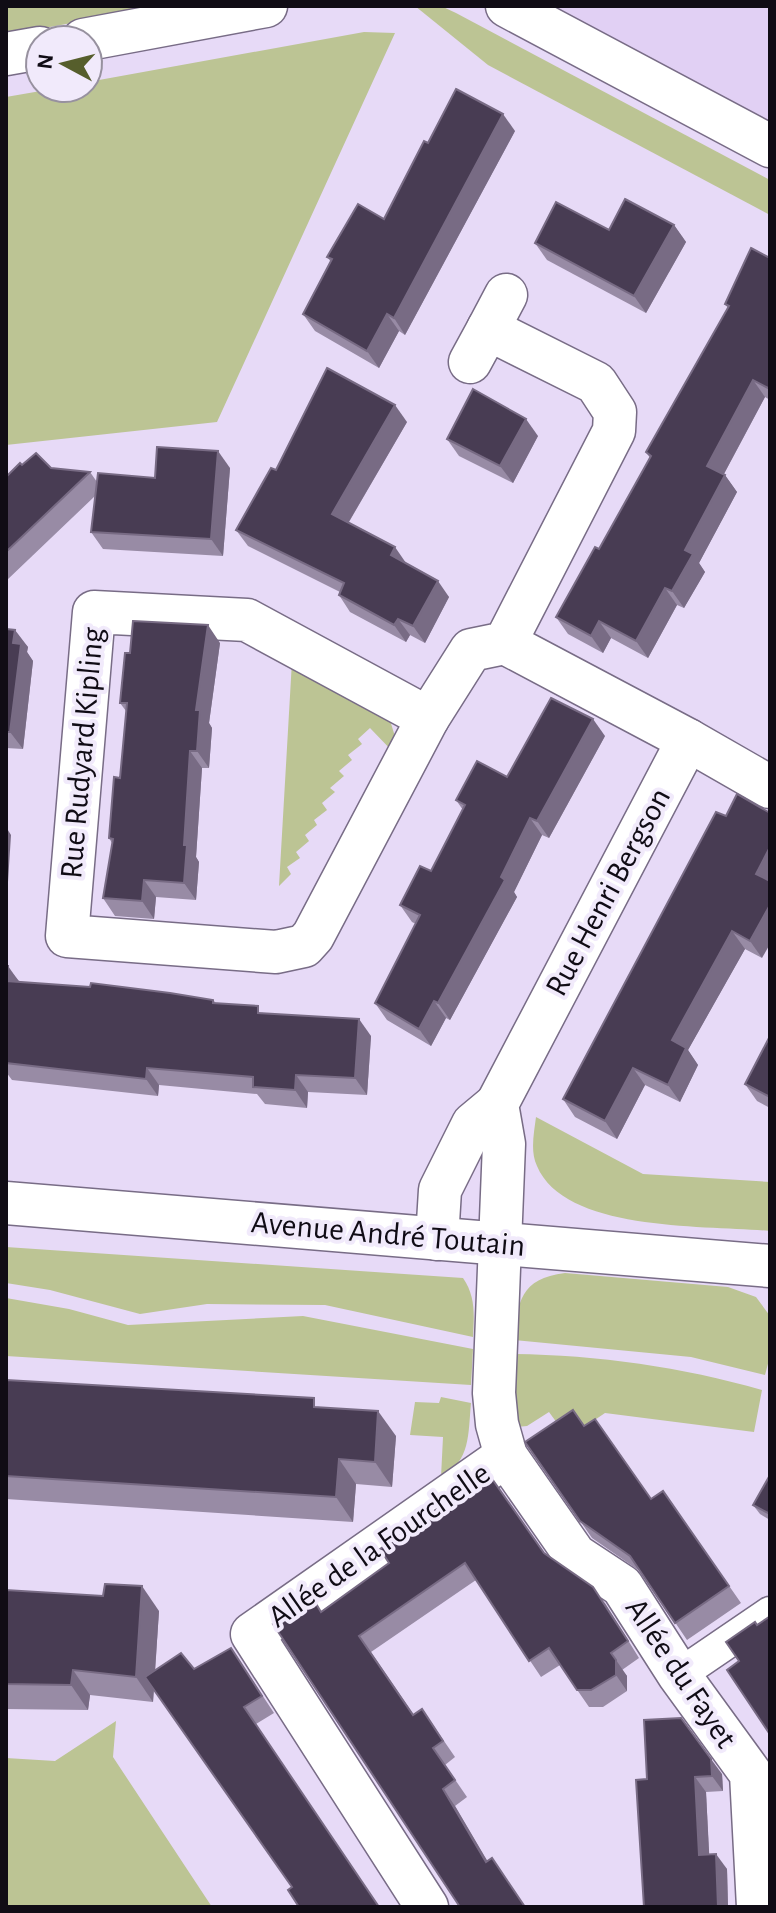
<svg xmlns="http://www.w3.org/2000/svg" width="776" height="1913" font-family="'Alegreya Sans',sans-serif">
	<rect width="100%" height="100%" fill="#e7daf7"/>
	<!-- built -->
	<path fill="#e1d0f4" d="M507 6H770V146Z"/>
	<!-- green -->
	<g fill="#bcc494">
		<path d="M6 6H165L6 35Z"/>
		<path d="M415 6H441L456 13 770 180V215L488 65Z"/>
		<path d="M364 32 395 33 217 422 6 445V97L58 88H88V82Z"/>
		<path d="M292 661 389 717 397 743 396 755 370 728 358 739 362 744 348 755 352 760 339 771 344 776 330 788 335 792 322 803 327 810 314 820 317 825 305 835 309 841 296 852 300 858 287 867 291 874 279 886Z"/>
		<path d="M536 1117 643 1174 770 1182V1231C708 1225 565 1233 537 1166 530 1151 534 1133 536 1117Z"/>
		<path d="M6 1247 463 1278C476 1297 474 1315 473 1337L325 1305 207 1304 140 1314 50 1290 6 1283Z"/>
		<path d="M565 1273 728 1287 756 1297 770 1316V1356L765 1375 691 1357 514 1340C518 1301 520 1279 565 1273Z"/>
		<path d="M6 1298 69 1309 128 1325 303 1316 473 1349 471 1385 6 1356Z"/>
		<path d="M514 1354C598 1355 682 1367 762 1390L754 1432 605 1413 568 1438 549 1412 527 1426 517 1427 513 1424Z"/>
		<path d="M441 1397 471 1403C468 1434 471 1461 441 1477L443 1437 410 1435 415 1402 439 1403Z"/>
		<path d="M116 1721 113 1757 212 1907H6V1758L55 1761Z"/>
	</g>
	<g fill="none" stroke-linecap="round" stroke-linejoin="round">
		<defs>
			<path id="pedestrian" d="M679 1675 770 1613"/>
			<g id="minor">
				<path d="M507 6 770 146"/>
				<path d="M83 40 266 6"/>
				<path d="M6 54 40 48"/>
				<path d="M488 329 506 295"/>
				<path d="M94 612 247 620 428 718 313 936 304 946 276 952 67 936Z"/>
				<path d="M505 643 688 740 497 1104 504 1144 494 1393 497 1424 506 1456 575 1555 622 1586 679 1675 751 1774 758 1907"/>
				<path d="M428 718 471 650 505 643 614 431 615 412 596 383 488 329 470 362"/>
				<path d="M688 740 770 787"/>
				<path d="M6 1203 770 1266"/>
				<path d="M437 1239 440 1190 473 1124 497 1104"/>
				<path d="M427 1907 252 1634 506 1456"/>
			</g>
		</defs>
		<!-- pedestrian casing -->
		<use href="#pedestrian" stroke="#786c86" stroke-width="35"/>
		<!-- minor casing -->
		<use href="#minor" stroke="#786c86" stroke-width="45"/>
		<!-- pedestrian -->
		<use href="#pedestrian" stroke="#fff" stroke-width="32"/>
		<!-- minor -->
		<use href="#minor" stroke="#fff" stroke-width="42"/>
	</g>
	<!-- wall -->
	<g fill="#988ba5">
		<path d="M515 131 405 335 399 331 379 368 315 331 303 314 331 262 327 257 384 219 428 143Z"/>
		<path d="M674 225 686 242 646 313 547 260 535 243 609 230Z"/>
		<path d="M770 258V400L765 397 724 474 737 492 699 563 705 572 684 608 677 605 648 658 611 638 603 653 568 634 556 617 599 549 650 458 646 452 728 308 725 304Z"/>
		<path d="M407 422 349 522 406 563 449 597 425 643 410 635 406 642 350 612 339 595 340 592 248 546 236 530 276 470Z"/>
		<path d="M538 436 513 483 459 456 447 439Z"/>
		<path d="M51 468 90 472 97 482 155 478 230 468 223 556 103 549 91 532 95 496 6 581V477Z"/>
		<path d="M6 629 28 647 27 652 33 661 23 749 6 748Z"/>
		<path d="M220 643 209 723 212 728 209 768H202L196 857 199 862 196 900 156 897 154 919 115 916 103 898 112 843 109 838 120 778 126 711 120 703Z"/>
		<path d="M605 736 549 838 542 835 514 892 517 897 450 1020 446 1018 431 1046 387 1020 375 1003 416 924 412 922 400 905 431 871 463 810 456 800Z"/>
		<path d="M716 812 762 958 745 949 688 1050 698 1065 680 1102 645 1085 617 1139 575 1117 563 1099Z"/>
		<path d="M6 966 20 982 213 1000 216 1003 371 1036 367 1095 308 1092 307 1108 265 1104 257 1094 159 1085 158 1096 12 1080 6 1072Z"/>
		<path d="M770 1036V1108L757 1101 745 1084Z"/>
		<path d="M6 1380 320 1407 396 1436 392 1487 356 1484 353 1522 6 1499Z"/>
		<path d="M585 1426 651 1499 663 1491 741 1603 687 1640 641 1572 592 1538 525 1442Z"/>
		<path d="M770 1475V1520L760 1514 753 1505Z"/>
		<path d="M544 1553 605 1603 639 1658 622 1670 627 1676V1691L603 1707H589L560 1665 541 1677 476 1580 371 1652 414 1715 422 1709 455 1757 445 1765 467 1797 455 1806 487 1861 460 1907 322 1611 389 1563Z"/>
		<path d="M6 1590 159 1611 155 1670 194 1669 231 1648 274 1713 256 1724 292 1887 154 1689 153 1702 90 1695 88 1710 6 1709Z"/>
		<path d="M722 1774 723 1791 706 1792 709 1854 727 1869 728 1907 647 1779Z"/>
	</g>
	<!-- shaded-wall -->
	<g fill="#786b84">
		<path d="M503 114 515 131 405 335 394 318Z"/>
		<path d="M674 225 686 242 646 313 634 296Z"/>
		<path d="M387 314 399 331 379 368 367 351Z"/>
		<path d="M753 380 765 397 719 483 707 466Z"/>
		<path d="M395 405 407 422 344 530 332 514Z"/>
		<path d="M526 419 538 436 513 483 500 466Z"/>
		<path d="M218 451 230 468 223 556 211 539Z"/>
		<path d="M725 475 737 492 699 563 705 572 684 608 672 591 685 550Z"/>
		<path d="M395 547 406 563 391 555Z"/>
		<path d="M438 581 449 597 425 643 413 626Z"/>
		<path d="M665 588 677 605 648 658 636 641Z"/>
		<path d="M398 619 410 635 406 642 394 625Z"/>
		<path d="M599 621 611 638 603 653 591 636Z"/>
		<path d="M208 625 220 643 209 723 212 728 209 768 197 751 196 710Z"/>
		<path d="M15 630 28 647 27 652 33 661 23 749 10 732 13 643Z"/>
		<path d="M593 719 605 736 549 838 537 821Z"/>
		<path d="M190 751 202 768 196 857 199 862 196 900 184 883V845Z"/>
		<path d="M530 818 542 835 514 892 517 897 450 1020 438 1003Z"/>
		<path d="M6 827 11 835 7 897 6 896Z"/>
		<path d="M770 847V887L756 874Z"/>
		<path d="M144 880 156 897 154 919 142 901Z"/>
		<path d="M770 905V944L762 958 750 941Z"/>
		<path d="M732 931 745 949 688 1050 698 1065 680 1102 668 1085 672 1040Z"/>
		<path d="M8 966 20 983 7 981Z"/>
		<path d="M434 1001 446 1018 431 1046 419 1029Z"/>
		<path d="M359 1019 371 1036 367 1095 355 1078Z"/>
		<path d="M147 1068 159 1085 158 1096 146 1079Z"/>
		<path d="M633 1068 645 1085 617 1139 605 1121Z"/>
		<path d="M296 1075 308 1092 307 1108 295 1090Z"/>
		<path d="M378 1411 396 1436 392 1487 375 1462Z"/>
		<path d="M339 1459 356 1484 353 1522 336 1497Z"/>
		<path d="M142 1586 159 1611 153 1702 136 1677Z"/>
		<path d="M616 1660 627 1676V1691L616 1675Z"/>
		<path d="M73 1670 90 1695 88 1710 71 1685Z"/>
		<path d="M711 1759 722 1774 723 1791 712 1776Z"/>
		<path d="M695 1777 706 1792 710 1870 699 1855Z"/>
		<path d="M443 1789 455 1806 498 1879 486 1862Z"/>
		<path d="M716 1854 727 1869 728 1907H718Z"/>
	</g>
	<!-- building -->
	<g fill="#483c53" stroke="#786b84" stroke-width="2">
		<path d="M456 89 503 114 394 318 387 314 367 351 303 314 332 259 327 257 358 204 384 219 424 141 428 143Z"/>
		<path d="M625 199 674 225 634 296 535 243 556 202 609 230Z"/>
		<path d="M751 248 770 258V389L753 380 707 466 725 475 685 550 693 554 672 591 665 588 636 641 599 621 591 636 556 617 595 547 599 549 651 456 646 452 729 306 725 304Z"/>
		<path d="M327 368 395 405 332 514 395 547 391 555 438 581 413 626 398 619 394 625 363 608 339 595 344 583 236 530 271 468 276 470Z"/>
		<path d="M473 389 526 419 500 466 447 439Z"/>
		<path d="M157 447 218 451 211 539 91 532 98 473 155 478Z"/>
		<path d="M36 453 51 468 90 472 6 552V477L20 463 22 465Z"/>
		<path d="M133 621 208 625 196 710H200L197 751H190L184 845H187L184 883 144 880 142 901 103 898 113 839 109 838 114 777 120 778 127 703H120L125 653H130Z"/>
		<path d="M6 629 15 630 13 643 21 644 10 732H6Z"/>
		<path d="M551 698 593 719 537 821 530 818 501 877 505 880 438 1003 434 1001 419 1029 375 1003 420 915 400 905 420 866 431 871 465 805 456 800 477 761 507 777Z"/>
		<path d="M737 794 770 813V847L756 874 770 881V905L750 941 732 931 672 1040 686 1048 668 1085 633 1068 605 1121 563 1099 716 812 726 816Z"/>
		<path d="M6 966H8L7 981 90 987 91 983 170 993 213 1000V1003L258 1006V1013L359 1019 355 1078 296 1075 295 1090 253 1087V1077L147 1068 146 1079 6 1063Z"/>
		<path d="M770 1036V1097L745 1084Z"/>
		<path d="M6 1380 314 1398V1407L378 1411 375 1462 339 1459 336 1497 6 1476Z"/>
		<path d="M573 1410 584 1426 595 1419 651 1499 663 1491 729 1586 675 1623 630 1556 580 1521 525 1442Z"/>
		<path d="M488 1473 544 1553 593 1587 628 1641 611 1653 616 1660V1675L591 1690H577L549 1648 529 1661 465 1563 359 1636 413 1715 422 1709 443 1741 433 1748 455 1780 443 1789 486 1862 492 1858 525 1907H460L273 1624 312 1597 321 1612 389 1563 380 1549Z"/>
		<path d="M770 1475V1514L753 1505Z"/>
		<path d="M105 1584 142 1586 136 1677 73 1670 71 1685 6 1684V1590L103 1596Z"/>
		<path d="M769 1617 770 1619 769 1733 727 1670 739 1661 726 1642 755 1622 757 1625Z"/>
		<path d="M231 1648 262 1696 244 1707 379 1907H299L288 1890 292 1887 145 1677 181 1653 194 1669Z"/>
		<path d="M681 1718 711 1759 712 1776 695 1777 699 1855 716 1854 718 1907H644L636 1780 647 1779 644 1720Z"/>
	</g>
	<g text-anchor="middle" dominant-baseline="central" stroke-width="8" stroke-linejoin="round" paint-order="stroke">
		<!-- street labels -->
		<g font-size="32" fill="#100c15" stroke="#f1eafb">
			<text transform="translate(82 753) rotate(-85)">Rue Rudyard Kipling</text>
			<text transform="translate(608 892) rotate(-62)">Rue Henri Bergson</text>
			<text transform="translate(388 1234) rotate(5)">Avenue André Toutain</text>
			<text transform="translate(379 1545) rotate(-35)">Allée de la Fourchelle</text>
			<text transform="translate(681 1673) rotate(56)">Allée du Fayet</text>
		</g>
	</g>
	<!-- border -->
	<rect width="776" height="1913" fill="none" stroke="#100c15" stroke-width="16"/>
	<!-- north arrow -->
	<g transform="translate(64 64) rotate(277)"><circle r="38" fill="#f1eafb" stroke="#97919f" stroke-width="2"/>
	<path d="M0-6L14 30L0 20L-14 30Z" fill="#565e2c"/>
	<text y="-12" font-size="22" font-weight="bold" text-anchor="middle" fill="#100c15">N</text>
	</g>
</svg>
